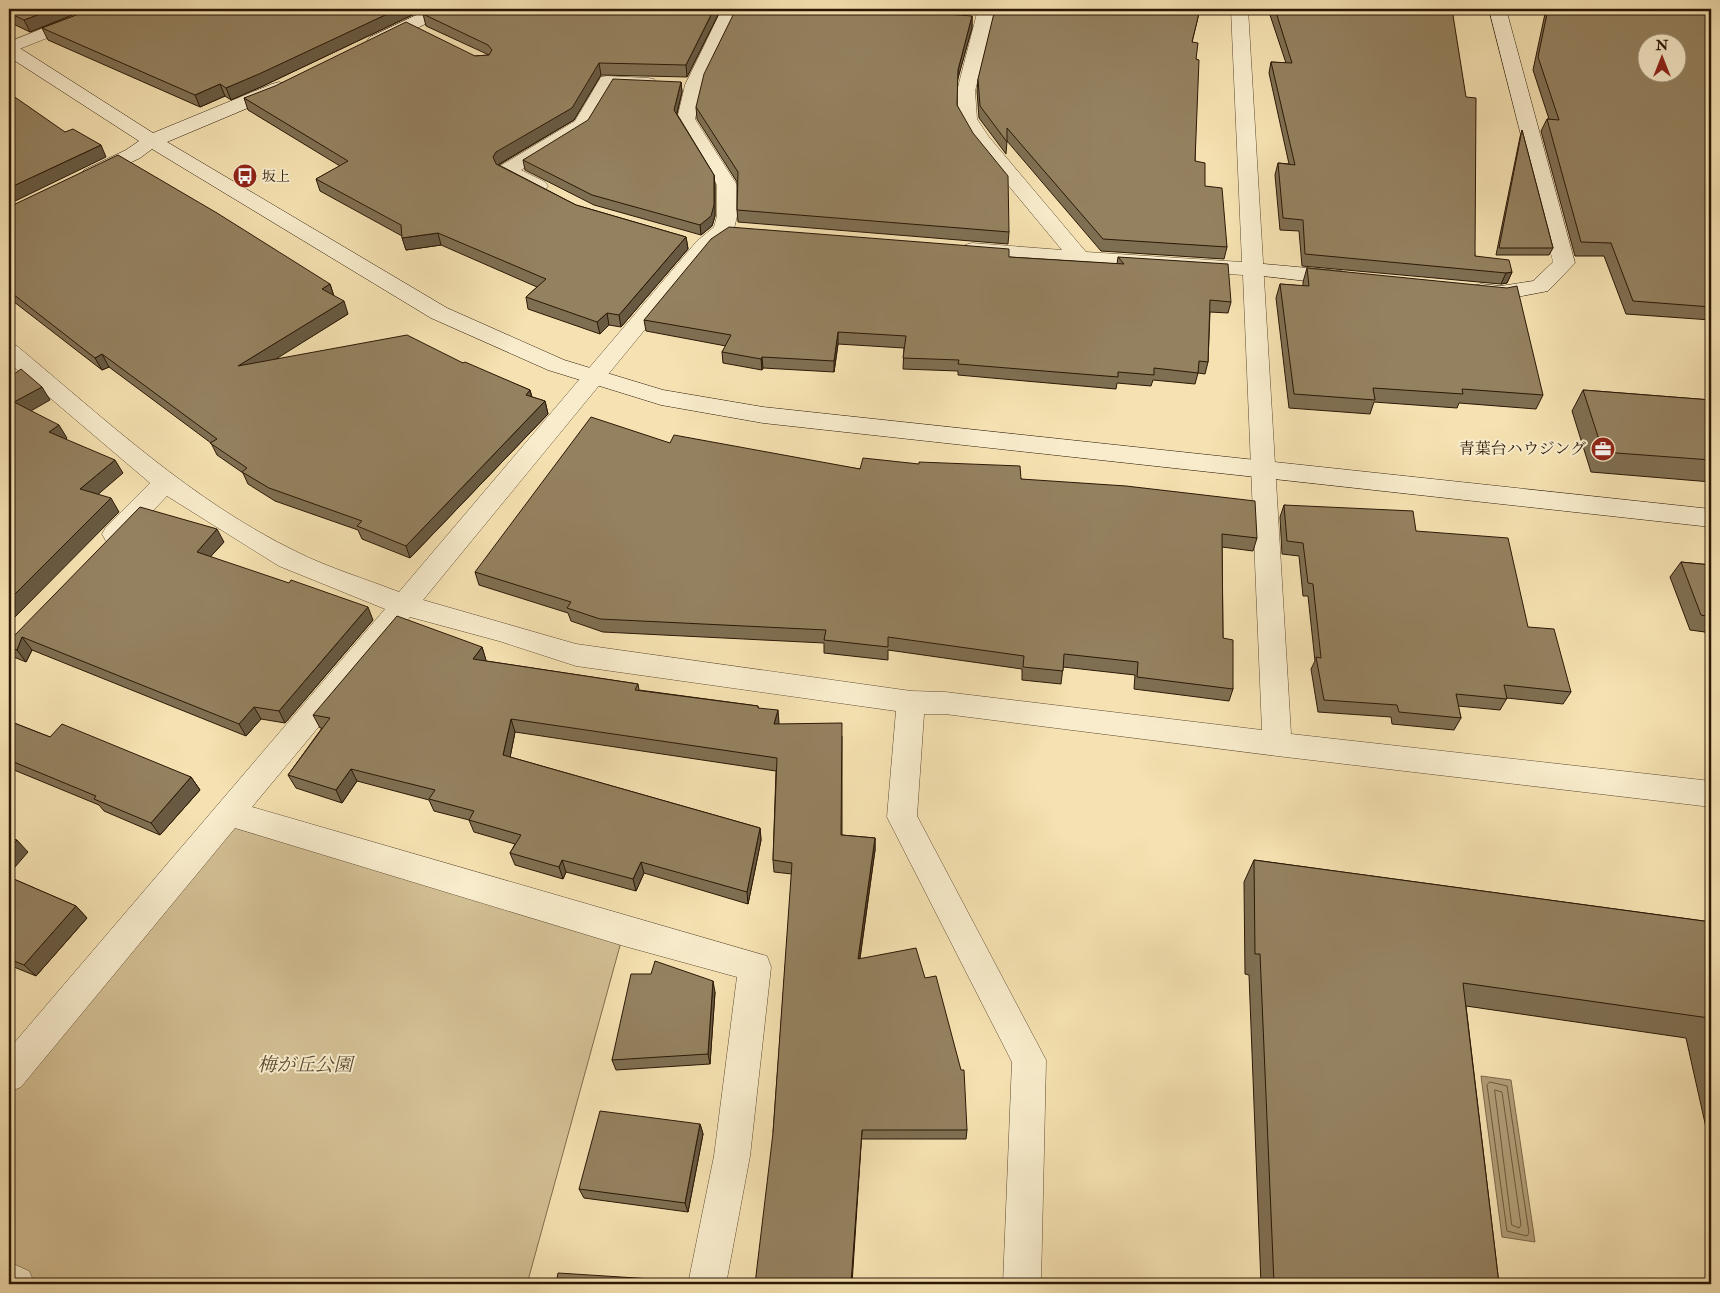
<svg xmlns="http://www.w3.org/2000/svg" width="1720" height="1293" font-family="'IM FELL Double Pica','Noto Serif JP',serif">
	<rect width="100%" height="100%" fill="#f5e1b1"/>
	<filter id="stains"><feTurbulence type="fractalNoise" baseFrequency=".004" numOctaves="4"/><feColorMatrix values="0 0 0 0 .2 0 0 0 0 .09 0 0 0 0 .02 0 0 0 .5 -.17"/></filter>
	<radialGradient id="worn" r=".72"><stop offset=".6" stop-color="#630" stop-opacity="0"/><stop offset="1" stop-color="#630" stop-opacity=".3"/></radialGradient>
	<!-- green -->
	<path fill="#d3bf94" stroke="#7f6c4d" d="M229 813 624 931 527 1284H16L9 1281V1075Z"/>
	<!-- water -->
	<path fill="#b09d77" stroke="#7b684a" d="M1481 1076 1511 1080 1535 1242 1502 1237Z"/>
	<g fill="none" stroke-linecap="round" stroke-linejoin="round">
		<!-- shore -->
		<g stroke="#6e5a3e" stroke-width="1">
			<path d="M1490 1082 1507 1086 1529 1233 1527 1236 1507 1231 1487 1085Z"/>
			<path d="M1495 1090 1502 1092 1521 1225 1519 1228 1512 1225Z"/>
		</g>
		<defs>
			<g id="street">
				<path d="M91 9H114L111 13 9 53V42Z"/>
				<path d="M722 9H740L703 85 695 119 737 185V216L734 229 711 249 423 600 576 644 911 691 945 692 1262 730 1243 275 1080 264 965 253 961 249 965 245 972 243 1062 250 974 144 959 119 957 91 978 9H995L975 91 977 119 989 137 1086 252 1242 262 1231 9H1248L1291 734 1711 781V807L1277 756 945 714H924L917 816 1046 1060 1041 1284H1003L1012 1062 887 817 896 711 576 666 499 641 410 617 252 807 767 956 771 967 750 1156 726 1284H688L714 1156 737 977 624 946 235 828 21 1087 9 1092V1049L385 609 279 566 167 496 124 541 115 543 106 541 102 534 106 527 150 483 9 363V344L17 346C106 420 192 501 297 552 329 568 366 579 399 592L697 241 714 227 717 216V185L677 119 685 85Z"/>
				<path d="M607 76 648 78 654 79 657 83 654 87 648 88 613 87 589 129 521 170 545 182 548 186 545 190C530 194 514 181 500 174L497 170 500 166 575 121 601 77Z"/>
				<path d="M9 1262 29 1271 35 1284H9Z"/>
			</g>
			<g id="secondary">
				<path d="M429 9H451L448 13 382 45 376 46 370 45 367 41 370 37Z"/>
				<path d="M1489 9H1506L1575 263 1548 291 1501 300 1473 296 1470 291 1473 286 1481 284 1501 286 1533 281 1553 262Z"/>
				<path d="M9 44 15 45 153 133 272 84 279 82 286 84 288 88 286 92 167 142 447 308 564 360 663 390 763 407 1711 509V527L763 423 661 405 548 370 431 318 152 149 140 158 98 178 91 180 84 178 81 174 84 170 126 150 139 141 9 57Z"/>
				<path d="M1253 263 1341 271 1349 273 1352 278 1349 283 1341 285 1245 274 1242 269 1245 264Z"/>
			</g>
		</defs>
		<!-- street casing -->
		<use href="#street" stroke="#5e4a31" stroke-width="1"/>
		<!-- secondary casing -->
		<use href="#secondary" stroke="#2b1806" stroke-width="1"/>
		<!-- street -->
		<use href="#street" fill="#f8eccc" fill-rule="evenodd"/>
		<!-- secondary -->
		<use href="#secondary" fill="#f8eccc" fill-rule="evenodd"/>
	</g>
	<!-- wall -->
	<g fill="#7f6f52" stroke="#2b1806">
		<path d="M9 9H87L30 32 9 22Z"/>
		<path d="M93 9H425L263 86 231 100 225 96 200 107 48 40 42 28Z"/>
		<path d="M565 9H721L687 77 601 75 574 120 499 165 576 205 686 237 688 249 621 327 609 325 600 334 528 309 526 297 537 287 441 245 406 250 402 236 320 191 316 179 340 166 248 110 244 98 475 56 489 55 426 26 423 14 574 13Z"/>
		<path d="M907 9H977L976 14Z"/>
		<path d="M1200 9 1192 42 1196 59 1195 161 1227 247 1224 259 1101 251 1007 141 1006 154 979 118 977 91 978 79Z"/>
		<path d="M1268 9H1452L1475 256 1512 272 1507 283 1501 284 1302 266 1299 231 1280 230 1275 175 1278 163 1289 164 1269 73 1271 62 1286 63Z"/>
		<path d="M1546 9H1711V320L1626 314 1604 256H1575L1541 131 1547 119H1549L1533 70Z"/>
		<path d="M972 16V28L957 80V105L1009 232 1008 244 738 222 737 210V182L697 119 696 107Z"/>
		<path d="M681 82 682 92 677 114 714 175 715 186V216L712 226 701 235 594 205 525 170 523 160Z"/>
		<path d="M1522 130 1553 248 1549 255H1496L1520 137Z"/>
		<path d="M9 207 330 284 334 296 348 314 275 359 463 363 530 390 532 397 545 401 548 414 410 558 362 539 358 530 275 501 248 484 243 473 217 455 211 443 109 367 102 370 9 298Z"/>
		<path d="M1009 257 1117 264 1118 257 1231 302 1228 313 1210 312 1208 362 1205 374 1198 373 1195 384 1153 380 1151 386 1117 383 1116 389 958 375V371L903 369 904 348 838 344 834 372 763 368 762 370 723 363 722 352 726 346 646 331 644 320Z"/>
		<path d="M1307 268 1543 395 1536 409 1459 403 1457 408 1374 402 1370 414 1289 408 1276 298 1280 284 1303 286V282Z"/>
		<path d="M1583 390 1711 400V482L1591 472 1572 411Z"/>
		<path d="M670 443 860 469 1021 479 1257 538 1253 551 1222 547 1223 638 1233 689 1229 701 1134 689 1135 675 1063 667 1061 684 1022 680V669L888 650V660L824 653V643L603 632 571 621 568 613 479 585 475 572Z"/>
		<path d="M1284 505 1416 531 1528 627 1571 692 1563 704 1507 698 1500 710 1458 706 1461 718 1454 730 1392 724 1391 717 1318 712 1311 669 1315 661 1308 596H1303L1299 556 1282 554 1280 517Z"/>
		<path d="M224 542 210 557 373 620 285 723 261 719 246 736 32 650 26 662 9 655V640Z"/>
		<path d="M1681 562 1711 565V655L1705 632 1690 630 1670 577Z"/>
		<path d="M482 647 486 661 638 684 639 690 758 706V708L779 723 778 724 842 736V835L875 838V850L860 959 967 1130 966 1139H862L773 1133 792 874 774 872 773 860 776 771 515 732 510 757 760 828 761 840 748 904 644 873 636 891 566 872 563 879 515 865 510 853 515 844 474 832 469 820 434 811 429 800 357 781 342 803 296 788 288 775 322 728H320L313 715Z"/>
		<path d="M9 721 50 737 191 777 200 790 160 835 104 811 99 805 14 770 9 776Z"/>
		<path d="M1254 860 1711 922V1150L1686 1038 1466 1006 1499 1284H1261L1249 975 1245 974 1244 882Z"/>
		<path d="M9 877 76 906 87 918 36 976 9 965Z"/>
		<path d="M651 974 715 992 710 1064 616 1070 612 1060Z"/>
		<path d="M700 1124 703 1134 688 1212 584 1198 579 1189Z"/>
	</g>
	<!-- shaded-wall -->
	<g fill="#685a42" stroke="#2b1806">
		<path d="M53 9H87L30 32 24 20Z"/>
		<path d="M398 9H425L263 86 231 100 226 88Z"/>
		<path d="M714 9H721L687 77 686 65Z"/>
		<path d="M972 16V28L957 82 958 70Z"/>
		<path d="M599 63 601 75 574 120 499 164 496 169 493 157 496 152Z"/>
		<path d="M681 82 682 92 675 120 674 110Z"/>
		<path d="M220 84 225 96 200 107 195 95Z"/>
		<path d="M101 145 106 157 9 204V188Z"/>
		<path d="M714 175 715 186V216L712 226 701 235 700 225Z"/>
		<path d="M438 233 441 245 406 250 402 238Z"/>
		<path d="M686 237 688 249 621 327 619 315Z"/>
		<path d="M1512 272 1507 283 1501 284 1506 273Z"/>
		<path d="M330 284 334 297 322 289Z"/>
		<path d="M344 301 348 314 244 379 238 366Z"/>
		<path d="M607 313 609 325 600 334 597 322Z"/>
		<path d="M838 332V344L834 372V361Z"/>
		<path d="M102 354 109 367 102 370 95 358Z"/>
		<path d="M762 357 763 368 762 370 761 359Z"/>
		<path d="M42 387 50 400 22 416 14 402Z"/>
		<path d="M530 390 533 403 526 395Z"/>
		<path d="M545 401 548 414 410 558 406 546Z"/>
		<path d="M59 425 67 438 57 446 49 432Z"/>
		<path d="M115 460 123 473 88 503 80 489Z"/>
		<path d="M111 498 119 512 9 623V600Z"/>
		<path d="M217 529 224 542 203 565 197 552Z"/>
		<path d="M368 607 373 620 285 723 279 711Z"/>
		<path d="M22 637 32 650 26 662 17 650Z"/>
		<path d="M482 647 486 660 477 672 473 659Z"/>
		<path d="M254 707 261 719 246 736 239 724Z"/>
		<path d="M778 710 779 723 775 737 774 724Z"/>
		<path d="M511 719 515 732 508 768 503 755Z"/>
		<path d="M9 764 14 770 9 776Z"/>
		<path d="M351 769 357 781 342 803 336 790Z"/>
		<path d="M191 777 200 790 160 835 151 823Z"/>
		<path d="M760 828 761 840 748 904 747 892Z"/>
		<path d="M875 838V850L858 970V959Z"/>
		<path d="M17 840 28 852 9 874V849Z"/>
		<path d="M562 860 566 872 563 879 559 867Z"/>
		<path d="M641 862 644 873 636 891 633 879Z"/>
		<path d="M76 906 87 918 36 976 24 965Z"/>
		<path d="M713 981 715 992 710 1064 708 1054Z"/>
		<path d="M700 1124 703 1134 688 1212 685 1203Z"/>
		<path d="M862 1130 852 1284H851Z"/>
	</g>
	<!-- building -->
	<g fill="#94815f" stroke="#2b1806" fill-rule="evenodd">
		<path d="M9 9H53L24 20 9 13Z"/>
		<path d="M92 9H398L259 74 226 88 220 84 195 95 42 28Z"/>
		<path d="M435 9H550L560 13H573L577 9H714L686 65 599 63 572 108 496 152 493 157 496 164 576 205 686 237 619 315 607 313 597 322 526 297 546 279 438 233 402 238 401 225 316 179 348 161 244 98 275 86 406 22 475 56 489 55 492 50 488 45 423 14Z"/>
		<path d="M736 9H880L972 16 958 70 957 105 973 133 1008 176 1009 232 737 210 738 172 696 107 704 74Z"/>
		<path d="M995 9H1200L1192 42 1198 43 1196 59 1199 60 1195 161 1205 163V186L1222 188 1227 247 1103 239 1007 128V142L980 106 978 79Z"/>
		<path d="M1275 9H1452L1466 97 1476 98 1475 256 1509 260 1512 272 1506 273 1305 254 1303 220 1283 218 1278 163 1295 165 1271 62 1292 63Z"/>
		<path d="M1548 9H1711V307L1633 301 1611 243 1581 242 1547 119 1559 120 1538 57ZM1648 42H1678V72H1648Z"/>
		<path d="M613 79 681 82 674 110 714 175V205L711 216 700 225 592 195 523 160 588 120Z"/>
		<path d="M9 93 65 132 73 129 101 145 9 188Z"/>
		<path d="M1522 130 1553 248H1499Z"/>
		<path d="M118 155 217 213 330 284 322 289 344 301 238 366 407 335 463 363 465 362 530 390 526 395 545 401 406 546 357 526 362 521 269 488 242 472 247 468 210 443 217 439 102 354 95 358 9 291V207Z"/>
		<path d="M729 227 1009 249V257L1124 264 1118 257 1228 264 1231 302 1210 300 1208 362 1199 361 1198 373 1154 368V375L1118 372V377L958 364 959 360 903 358 906 336 838 332 834 361 762 357 761 359 722 352 731 335 644 320 711 239Z"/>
		<path d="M1307 268 1507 288 1517 286 1543 395 1462 389 1463 394 1373 388 1375 400 1294 394 1280 284 1309 286Z"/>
		<path d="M21 369 42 387 14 402 59 425 49 432 115 460 80 489 111 498 9 600V378Z"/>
		<path d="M1583 390 1711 400V460L1603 452Z"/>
		<path d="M591 417 670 443 674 435 860 469 863 458 919 464V462L1020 466 1021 479 1126 486 1255 501 1257 538 1222 534 1223 638 1233 640V689L1137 677 1138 662 1064 654 1063 671 1023 667 1024 656 888 637V647L824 640 826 630 600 619 567 608 571 602 475 572Z"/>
		<path d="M1284 505 1413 511 1416 531 1508 538 1528 627 1554 629 1571 692 1504 685 1507 699 1456 694 1461 718 1399 712 1397 705 1324 700 1316 657 1321 658 1313 584 1308 583 1303 543 1287 541Z"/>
		<path d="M140 507 217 529 197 552 289 583 291 580 368 607 279 711 254 707 239 724 22 637 17 650 9 647V640L11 639Z"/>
		<path d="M1681 562 1711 565V617L1701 615Z"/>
		<path d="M397 616 482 647 473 659 638 684 635 690 758 706V708L778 710 774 724 842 723 841 835 875 838 858 959 916 948 925 978 936 976 961 1070H964L967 1130H862L851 1284H755L773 1133 792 863 773 860 777 758 511 719 503 755 760 828 747 892 641 862 633 879 562 860 559 867 510 853 521 835 469 820 474 811 429 799 435 790 351 769 336 790 288 775 330 718 313 715Z"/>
		<path d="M9 721 50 737 62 724 191 777 151 823 94 799 96 796 9 760Z"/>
		<path d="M9 837 17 840 9 849Z"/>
		<path d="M1254 860 1711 922V1029L1709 1018 1463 983 1499 1284H1274L1260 954H1255Z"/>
		<path d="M9 877 76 906 24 965 9 959Z"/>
		<path d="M655 961 713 981 708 1054 612 1060 631 974H651Z"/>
		<path d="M600 1111 700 1124 685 1203 579 1189Z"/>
		<path d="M558 1273 668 1280 667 1284H556Z"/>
	</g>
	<!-- icons -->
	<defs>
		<symbol id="bus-disc" viewBox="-11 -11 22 22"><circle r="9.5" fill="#8f2418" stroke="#f8eccc"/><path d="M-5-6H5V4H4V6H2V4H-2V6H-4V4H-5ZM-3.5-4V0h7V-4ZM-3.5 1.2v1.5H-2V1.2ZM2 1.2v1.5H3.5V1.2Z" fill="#fff"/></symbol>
		<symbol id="office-disc" viewBox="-11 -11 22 22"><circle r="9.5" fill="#8f2418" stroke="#f8eccc"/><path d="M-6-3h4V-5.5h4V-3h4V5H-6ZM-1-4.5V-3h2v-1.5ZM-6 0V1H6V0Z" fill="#fff"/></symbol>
	</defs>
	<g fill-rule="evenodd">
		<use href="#bus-disc" x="231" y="162" width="28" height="28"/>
		<use href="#office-disc" x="1589" y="435" width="28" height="28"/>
	</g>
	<g text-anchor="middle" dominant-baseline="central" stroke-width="4" stroke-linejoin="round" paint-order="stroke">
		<!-- far-poi labels -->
		<g font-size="14" fill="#2b1806" stroke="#f8eccc" text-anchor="start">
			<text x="262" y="176">坂上</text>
		</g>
		<!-- poi labels -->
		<g font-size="16" fill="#2b1806" stroke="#f8eccc" text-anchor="end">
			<text x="1586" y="449">青葉台ハウジング</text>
		</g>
		<!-- near-park labels -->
		<g font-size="19" font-style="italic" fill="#5d4a31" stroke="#f8eccc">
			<text x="305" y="1065">梅が丘公園</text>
		</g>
	</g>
	<!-- margin -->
	<rect width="1720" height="1293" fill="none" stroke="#f5e1b1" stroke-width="30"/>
	<rect x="10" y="10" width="1700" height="1273" fill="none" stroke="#2b1806" stroke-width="2.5"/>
	<rect x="15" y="15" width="1690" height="1263" fill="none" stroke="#2b1806"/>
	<!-- north arrow -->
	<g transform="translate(1662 58)"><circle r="24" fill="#f8eccc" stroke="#a6977d"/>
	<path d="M0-4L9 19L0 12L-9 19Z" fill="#8f2418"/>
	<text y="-8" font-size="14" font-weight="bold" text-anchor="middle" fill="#2b1806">N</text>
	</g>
	<rect width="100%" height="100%" filter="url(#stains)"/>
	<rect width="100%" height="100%" fill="url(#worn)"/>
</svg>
